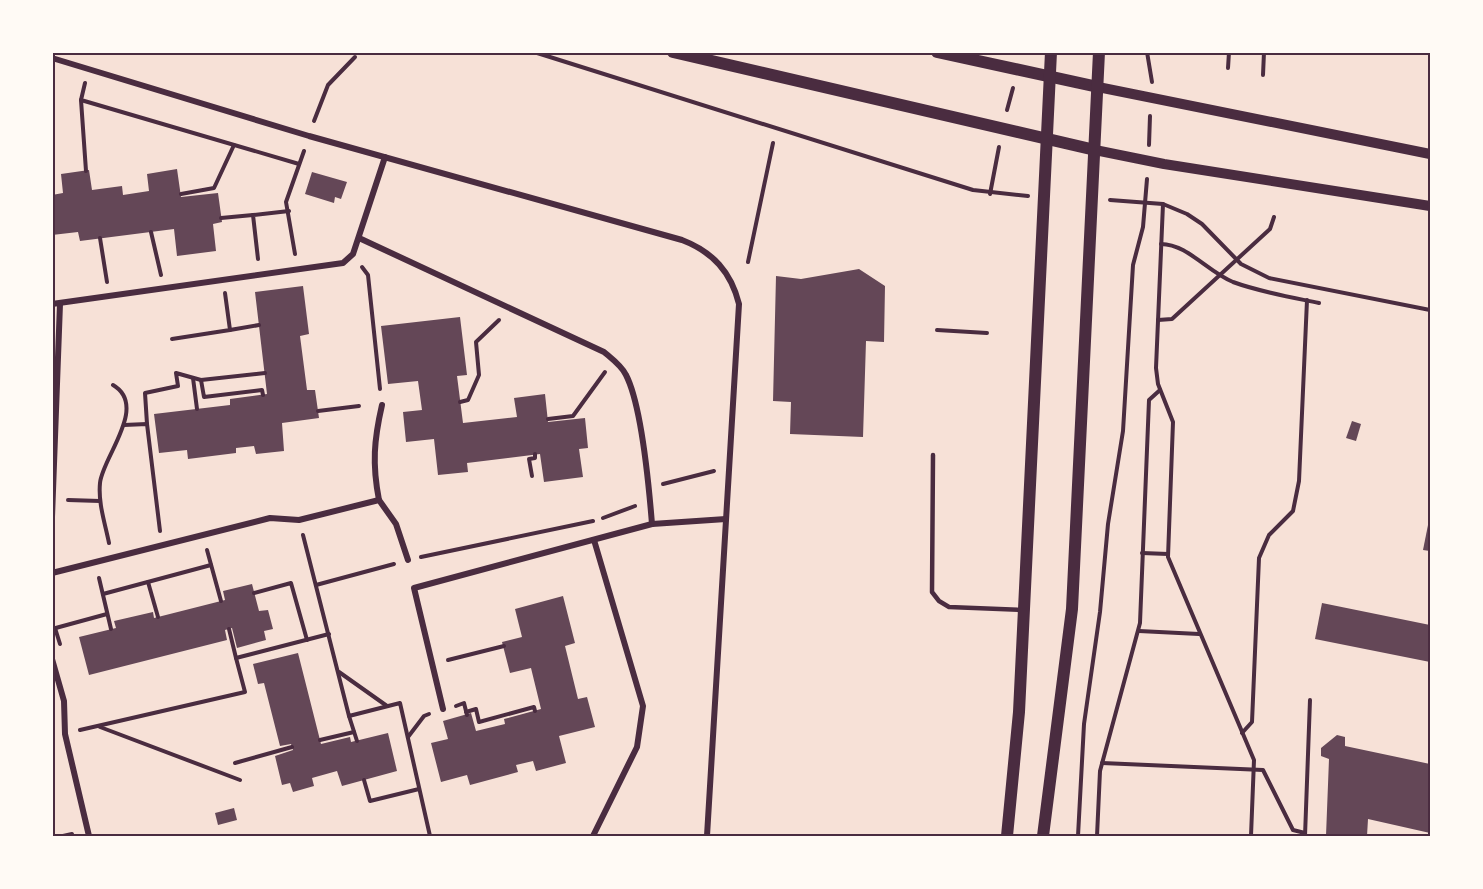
<svg xmlns="http://www.w3.org/2000/svg" width="1483" height="889" font-family="'Roboto Serif',serif">
	<rect width="100%" height="100%" fill="#f7e1d7"/>
	<!-- building -->
	<g fill="#644757">
		<path d="M177 169 181 197 218 193 222 222 213 224 216 251 177 256 174 229 80 241 78 232 52 235V195L63 193 61 174 89 170 92 190 122 186 123 195 149 191 147 174Z"/>
		<path d="M312 172 347 182 341 199 335 197 334 203 305 194Z"/>
		<path d="M859 269 885 286 884 342 866 341 863 437 790 434 791 402 773 401 776 276 801 279Z"/>
		<path d="M303 286 309 334 300 336 307 390H315L319 418 282 423 284 451 256 454 254 446 236 448V453L188 459 187 450 159 453 154 414 230 405V399L267 394 255 292Z"/>
		<path d="M460 317 467 375 457 376 463 423 517 417 514 398 545 394 548 422 585 418 588 448 579 449 583 477 544 482 540 454 467 463 468 472 438 475 434 439 406 442 403 412 422 410 418 381 388 384 381 326Z"/>
		<path d="M1352 421 1361 424 1356 441 1346 438Z"/>
		<path d="M1429 520H1430V551L1423 550Z"/>
		<path d="M252 584 259 611 268 610 273 629 264 631 266 640 237 648 232 628 225 630 227 640 89 675 79 637 116 628 114 621 153 612 154 618 225 600 223 591Z"/>
		<path d="M563 596 575 643 565 646 578 699 587 697 595 727 559 736 566 763 536 771 533 761 516 765 518 772 470 785 467 775 441 782 431 743 448 739 443 721 471 713 476 731 505 724 504 719 541 709 531 668 510 673 502 642 522 637 515 609Z"/>
		<path d="M1322 603 1430 625V662L1315 639Z"/>
		<path d="M298 653 321 744 350 737 351 742 388 733 397 771 342 786 337 771 312 778 314 786 293 792 290 783 282 785 275 756 293 750 291 744 280 746 264 683 258 684 253 664Z"/>
		<path d="M1337 735 1345 737V746L1430 764V833L1368 819 1367 836H1326L1329 759 1321 756V748Z"/>
		<path d="M234 808 237 820 218 825 215 813Z"/>
	</g>
	<g fill="none" stroke-linecap="round" stroke-linejoin="round">
		<!-- path -->
		<g stroke="#4a2c40" stroke-width="4">
			<path d="M534 52 973 190 1028 196"/>
			<path d="M1147 52 1152 82"/>
			<path d="M1228 68 1229 52"/>
			<path d="M1263 75 1264 52"/>
			<path d="M85 83 81 100 299 164"/>
			<path d="M81 100 86 171"/>
			<path d="M1007 110 1013 88"/>
			<path d="M314 121 328 85 355 57"/>
			<path d="M1149 145 1150 116"/>
			<path d="M181 194 214 188 234 145"/>
			<path d="M990 194 999 147"/>
			<path d="M1110 200 1163 204 1187 214 1202 224 1241 264 1269 278 1430 310"/>
			<path d="M1163 204 1156 368 1158 384 1173 422 1168 557 1254 760 1251 836"/>
			<path d="M221 218 253 215"/>
			<path d="M151 232 161 275"/>
			<path d="M100 238 107 282"/>
			<path d="M1161 244C1187 244 1208 272 1233 282 1260 292 1290 297 1319 303"/>
			<path d="M295 254 286 202 304 151"/>
			<path d="M258 259 253 215 289 211"/>
			<path d="M748 262 773 143"/>
			<path d="M362 267 368 275 380 389"/>
			<path d="M1158 320 1172 319 1270 229 1274 217"/>
			<path d="M230 330 259 325"/>
			<path d="M937 330 987 333"/>
			<path d="M172 339 230 330 225 293"/>
			<path d="M193 378 197 409"/>
			<path d="M201 380 204 397 262 390 263 395"/>
			<path d="M460 402 468 400 479 375 476 342 499 320"/>
			<path d="M318 411 359 406"/>
			<path d="M548 419 573 416 605 372"/>
			<path d="M147 424 145 393 178 386 176 373 201 380 265 373"/>
			<path d="M124 425 147 424 160 531"/>
			<path d="M532 476 529 459 535 458V454"/>
			<path d="M663 484 714 471"/>
			<path d="M68 500 100 501"/>
			<path d="M603 518 635 506"/>
			<path d="M303 535 349 716 400 703 430 836"/>
			<path d="M109 543C105 523 98 503 100 483 102 458 149 406 113 385"/>
			<path d="M207 550 221 601"/>
			<path d="M1142 553 1168 554"/>
			<path d="M421 557 593 521"/>
			<path d="M99 578 111 629"/>
			<path d="M148 582 158 617"/>
			<path d="M316 585 394 564"/>
			<path d="M254 593 291 583 307 640"/>
			<path d="M103 594 211 565"/>
			<path d="M55 628 60 644"/>
			<path d="M52 629 107 614"/>
			<path d="M229 629 236 658"/>
			<path d="M1139 631 1199 634"/>
			<path d="M448 660 504 646"/>
			<path d="M339 672 387 706"/>
			<path d="M456 706 464 703 467 715"/>
			<path d="M466 712 476 709 479 722 534 707 535 711"/>
			<path d="M349 716 357 741"/>
			<path d="M100 727 240 780"/>
			<path d="M80 730 245 692 236 658 329 634"/>
			<path d="M1242 733 1252 722 1259 558 1269 535 1293 511 1299 481 1307 300"/>
			<path d="M408 737 424 716 429 714"/>
			<path d="M320 740 354 732"/>
			<path d="M235 763 292 747"/>
			<path d="M1102 763 1263 770 1293 830 1305 833"/>
			<path d="M364 780 370 801 419 789"/>
			<path d="M63 836 72 834"/>
			<path d="M1078 836 1084 724 1100 612 1108 524 1123 431 1133 265 1143 227 1147 179"/>
			<path d="M1097 836 1100 771 1140 623 1149 400 1160 390"/>
			<path d="M1305 836 1310 700"/>
		</g>
		<!-- service -->
		<path stroke="#4a2c40" stroke-width="4.5" d="M933 455 932 592 939 601 949 607 1023 610"/>
		<!-- minor -->
		<g stroke="#4a2c40" stroke-width="6">
			<path d="M52 58 309 136 682 240C713 252 731 272 739 304L707 836"/>
			<path d="M359 238 604 352C611 358 622 366 626 375 642 406 649 487 652 524"/>
			<path d="M52 304 343 263 353 254 385 157"/>
			<path d="M379 500C372 464 374 440 382 405"/>
			<path d="M52 517 60 304"/>
			<path d="M52 573 270 518 299 520 379 500 396 524 408 560"/>
			<path d="M52 659 64 701 65 734 89 836"/>
			<path d="M443 709 414 588 652 524 726 519"/>
			<path d="M593 836 637 747 643 706 594 540"/>
		</g>
		<!-- tertiary -->
		<g stroke="#4a2c40" stroke-width="10">
			<path d="M1098 87 1430 154"/>
			<path d="M1095 150 1164 164 1430 206"/>
		</g>
		<!-- secondary -->
		<g stroke="#4a2c40" stroke-width="12">
			<path d="M673 52 1095 150"/>
			<path d="M937 52 1098 87"/>
			<path d="M1007 836 1019 712 1051 52"/>
			<path d="M1043 836 1072 609 1099 52"/>
		</g>
	</g>
	<!-- border -->
	<rect width="1483" height="889" fill="none" stroke="#fffaf5" stroke-width="108"/>
	<rect x="54" y="54" width="1375" height="781" fill="none" stroke="#4a2c40" stroke-width="2"/>
</svg>
